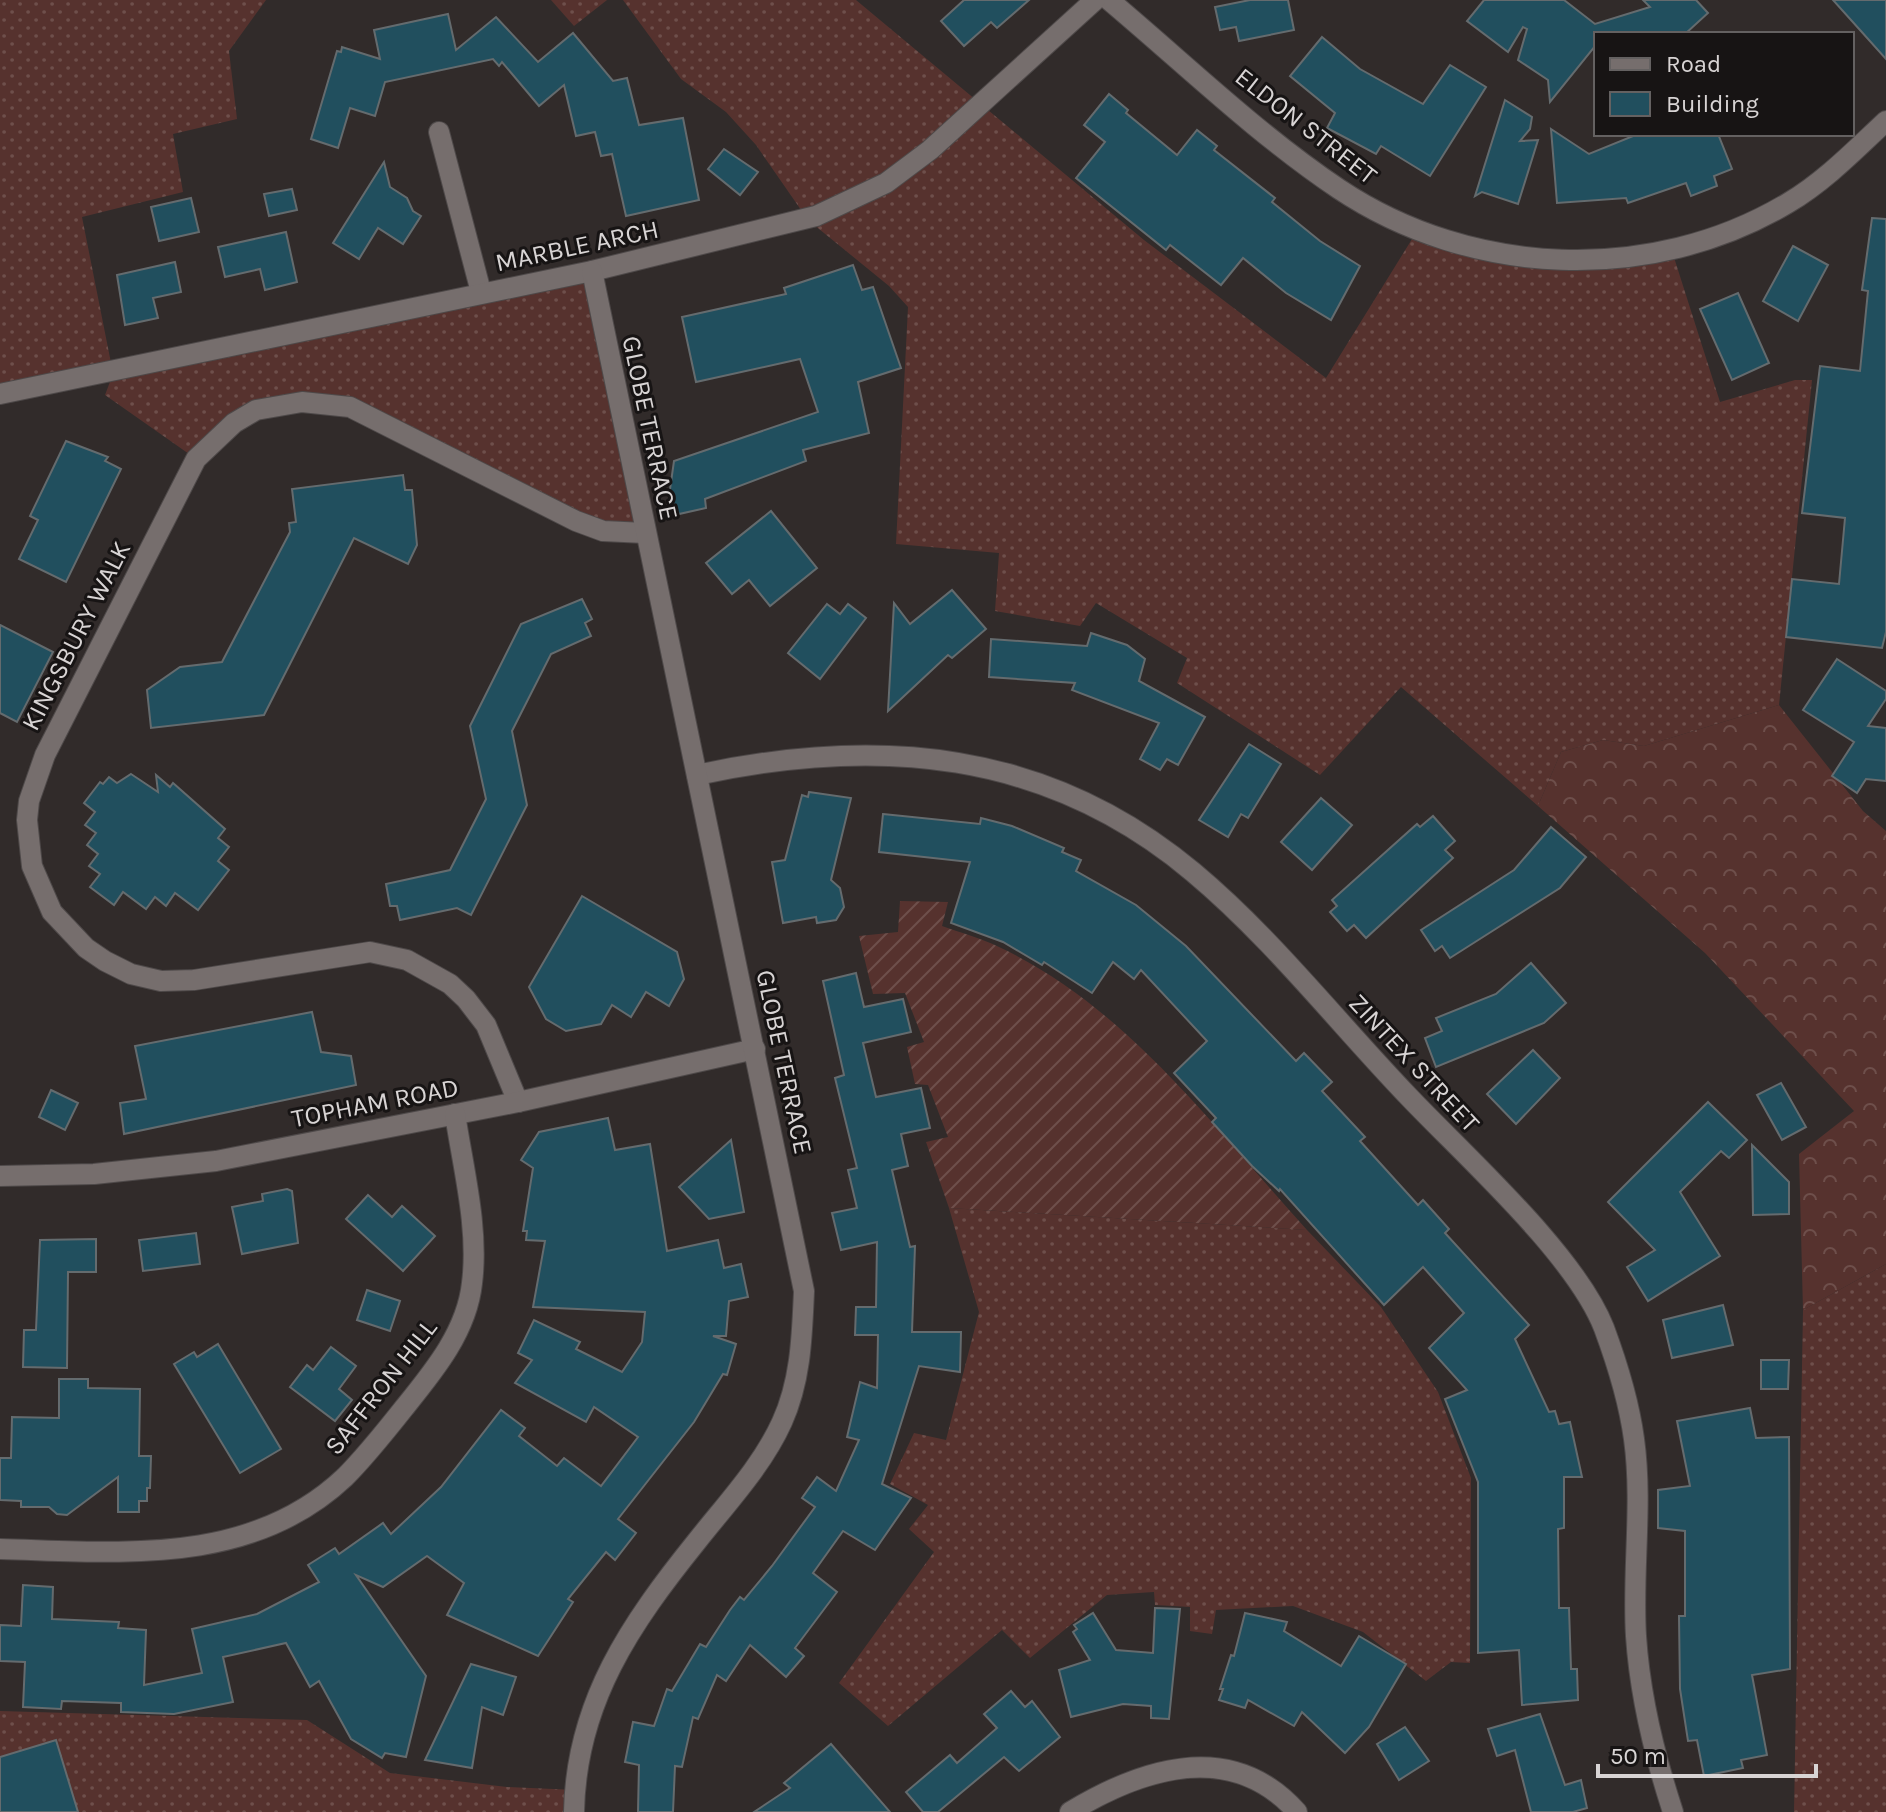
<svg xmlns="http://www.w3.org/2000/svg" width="1886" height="1812" font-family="Karla,sans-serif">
	<defs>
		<pattern id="grass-dots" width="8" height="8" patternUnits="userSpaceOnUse" patternTransform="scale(2)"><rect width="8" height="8" fill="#56322e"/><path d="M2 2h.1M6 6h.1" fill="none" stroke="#6e4f4b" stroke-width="1.8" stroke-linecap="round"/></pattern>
		<pattern id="forest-crowns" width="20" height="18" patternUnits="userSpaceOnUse" patternTransform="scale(2)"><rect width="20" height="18" fill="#56322e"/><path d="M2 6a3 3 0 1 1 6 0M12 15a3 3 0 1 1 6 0" fill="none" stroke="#6e4f4b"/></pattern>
		<pattern id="garden-furrows" width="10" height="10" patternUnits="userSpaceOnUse" patternTransform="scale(2)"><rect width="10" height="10" fill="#56322e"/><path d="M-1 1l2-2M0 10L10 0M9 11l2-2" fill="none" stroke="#6e4f4b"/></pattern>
	</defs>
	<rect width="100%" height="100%" fill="#312b2a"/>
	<!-- grass -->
	<g fill="url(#grass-dots)">
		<path d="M0 0H266L229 51 237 119 173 134 183 192 82 217 113 373 593 271 647 533 623 535 352 411 256 413 199 461 105 395 113 374 0 394Z"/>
		<path d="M551 0H607L574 26Z"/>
		<path d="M623 0H856L1144 240 1326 378 1417 231 1489 252 1671 248 1720 402 1795 380H1812L1779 705 1644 746 1603 740 1561 752 1538 806 1401 687 1320 775 1177 683 1187 658 1096 603 1080 626 995 611 999 553 896 544 908 307 889 286 808 220 756 145 726 112 681 79Z"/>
		<path d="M949 1208 1307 1230 1381 1307 1438 1392 1471 1478 1470 1663 1451 1662 1426 1681 1363 1632 1293 1606 1216 1610 1212 1634 1190 1631V1607L1155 1605 1154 1592 1107 1595 1030 1658 1002 1630 888 1726 839 1683 934 1552 909 1529 928 1505 890 1484 914 1433 946 1440 979 1312Z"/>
		<path d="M1886 1264V1812H1794L1803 1310Z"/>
		<path d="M0 1711 307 1720 390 1773 507 1787 576 1790 575 1812H0Z"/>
	</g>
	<!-- forest -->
	<path fill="url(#forest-crowns)" d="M1779 705 1863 811 1886 831V1264L1803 1310 1799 1154 1854 1111 1705 953 1538 806 1561 752 1603 740 1644 746Z"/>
	<!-- garden -->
	<path fill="url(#garden-furrows)" d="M900 901 948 902 942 926C961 933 981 938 999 947 1126 1006 1215 1129 1307 1230L949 1208 926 1142 948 1137 928 1085 915 1084 907 1047 924 1042 905 993 873 994 859 936 898 932Z"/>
	<!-- building -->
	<g fill="#214f5e" stroke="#646b6e" stroke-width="2">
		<path d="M964 0H1029L997 28 991 22 964 46 941 21Z"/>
		<path d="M1250 0H1288L1294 30 1239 41 1236 27 1220 30 1215 7Z"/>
		<path d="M1484 0H1564L1595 24 1650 7 1643 0H1696L1708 13 1685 34H1596V45L1550 102 1548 80 1518 60 1527 29 1523 27 1508 52 1467 21Z"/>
		<path d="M1833 0H1886V59L1860 30Z"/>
		<path d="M448 14 456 50 496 17 538 62 573 33 613 81 627 78 639 125 683 118 699 200 626 216 612 154 601 156 595 132 576 136 564 85 539 106 502 62 499 66 493 59 385 82 375 116 350 108 338 148 311 139 337 51 341 52 342 47 380 59 374 30Z"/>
		<path d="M1322 37 1360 69 1423 104 1450 65 1486 87 1430 176 1381 146 1376 154 1327 128 1335 113 1290 76Z"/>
		<path d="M1109 94 1128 110 1126 113 1177 155 1197 130 1217 146 1214 150 1275 198 1272 202 1320 241 1360 266 1331 320 1286 293 1243 258 1221 285 1170 245 1166 250 1076 178 1105 142 1084 125Z"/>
		<path d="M1505 100 1532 117 1530 129 1520 141 1538 140 1518 204 1482 192 1475 196Z"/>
		<path d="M1551 129 1589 154 1638 134H1718L1732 169 1714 176 1717 186 1691 196 1686 183 1628 203 1626 198 1557 203Z"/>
		<path d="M724 149 758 172 740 195 708 169Z"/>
		<path d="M384 162 390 187 407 198 413 211 421 216 403 244 378 228 359 259 333 243Z"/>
		<path d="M292 189 297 210 269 216 264 194Z"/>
		<path d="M191 198 199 232 159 241 151 207Z"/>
		<path d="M1872 218 1886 219V632L1882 648 1786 637 1792 579 1839 584 1845 518 1802 513 1820 366 1860 371 1868 291 1862 290Z"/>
		<path d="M286 232 297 282 265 290 260 269 225 277 218 247Z"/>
		<path d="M1793 246 1828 265 1798 321 1763 301Z"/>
		<path d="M175 262 181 292 153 298 158 318 125 325 117 275Z"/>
		<path d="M853 265 862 290 873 287 901 368 858 382 869 433 803 450 806 461 705 499 706 508 679 514 669 496 674 461 818 412 800 359 696 382 682 317 786 294 784 288Z"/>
		<path d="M1738 293 1769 363 1732 380 1700 309Z"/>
		<path d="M66 441 108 457 105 461 121 469 66 582 19 559 38 520 30 516Z"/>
		<path d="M403 475 405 490H412L417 545 408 564 354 538 264 715 151 728 147 690 180 667 222 662 290 532 289 523 296 522 292 489Z"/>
		<path d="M771 511 817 568 770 606 749 580 732 594 706 563Z"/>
		<path d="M952 590 986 629 952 658 948 655 888 711 894 603 910 624Z"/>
		<path d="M582 599 592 619 585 623 591 636 551 654 512 731 527 805 471 915 457 908 400 920 397 906H390L386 884 450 870 486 799 470 726 521 624Z"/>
		<path d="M827 604 840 614 848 604 866 618 820 679 788 653Z"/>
		<path d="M0 625 53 652 17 722 0 713Z"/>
		<path d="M1091 633 1127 645 1145 659 1139 681 1205 717 1178 765 1167 759 1160 770 1140 759 1159 723 1072 690 1075 683 989 677 991 639 1087 646Z"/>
		<path d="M1837 659 1886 691V699L1868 726 1886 728V781L1866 779 1857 793 1832 776 1854 742 1803 710Z"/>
		<path d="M1249 744 1281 764 1248 818 1241 814 1228 837 1199 820Z"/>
		<path d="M131 774 158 792 156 775 170 787 173 783 225 829 218 838 229 847 218 861 229 870 198 910 175 893 166 906 155 897 146 909 123 892 114 905 90 887 100 874 89 866 98 854 87 845 96 833 85 825 95 812 84 803 100 782 103 784 109 777 117 783Z"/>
		<path d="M809 792 851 798 831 880 840 888 844 907 836 920 817 923 816 917 783 923 772 862 785 860 802 795 808 797Z"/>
		<path d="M1321 798 1352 825 1312 870 1281 842Z"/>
		<path d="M883 814 980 824 981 818 1012 826 1064 848 1062 852 1081 860 1076 871 1136 905 1186 946 1296 1061 1304 1053 1332 1082 1322 1091 1365 1137 1360 1141 1418 1205 1423 1200 1449 1229 1445 1233 1529 1325 1515 1339 1549 1412 1555 1411 1559 1424 1570 1422 1582 1477H1564V1528L1558 1529 1559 1608H1569L1571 1669H1577L1578 1700 1522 1705 1519 1650 1478 1653V1482L1445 1399 1467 1390 1429 1348 1464 1313 1423 1267 1384 1305 1280 1189 1279 1191 1252 1166 1212 1122 1216 1118 1174 1073 1207 1041 1141 970 1134 979 1113 962 1092 993 1044 962 1042 965 1003 942 951 923 970 862 879 852Z"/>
		<path d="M1433 816 1455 841 1445 850 1453 858 1366 938 1354 925 1347 931 1330 912 1337 906 1332 900 1417 824 1420 827Z"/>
		<path d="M1551 827 1586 857 1560 888 1450 958 1442 946 1435 951 1421 930 1514 870Z"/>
		<path d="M582 896 677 952 684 979 669 1006 646 992 631 1017 612 1005 601 1024 566 1031 546 1019 529 987Z"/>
		<path d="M1531 963 1566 1003 1544 1023 1436 1067 1425 1038 1442 1031 1436 1018 1496 994Z"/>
		<path d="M856 973 864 1007 903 999 911 1032 863 1043 876 1097 921 1088 930 1128 901 1134 908 1166 892 1170 910 1247 915 1246 912 1332H961L960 1372 919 1366 882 1484 911 1498 875 1550 843 1531 813 1573 837 1592 795 1648 804 1656 786 1677 750 1645 726 1681 717 1675 698 1719 693 1717 682 1767 675 1766 673 1812H638L639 1765 625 1762 633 1722 654 1726 667 1689 672 1691 700 1644 706 1647 730 1610 740 1597 744 1600 772 1566 815 1507 802 1498 817 1477 836 1491 859 1440 847 1437 860 1382 877 1388 878 1335H855L856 1307H876L877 1242 841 1250 832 1213 857 1208 848 1170 857 1168 835 1078 844 1075 823 981Z"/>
		<path d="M312 1012 321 1052 351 1056 356 1085 124 1134 120 1103 146 1099 135 1046Z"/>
		<path d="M1533 1050 1560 1078 1516 1124 1487 1094Z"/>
		<path d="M1781 1083 1806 1127 1782 1140 1757 1095Z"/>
		<path d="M51 1090 78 1103 65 1130 39 1117Z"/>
		<path d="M1708 1102 1747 1140 1729 1158 1721 1151 1680 1192 1720 1256 1648 1301 1627 1267 1655 1250 1608 1202Z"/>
		<path d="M608 1118 615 1150 650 1144 667 1251 718 1240 724 1268 741 1264 748 1297 729 1301 726 1336H713L736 1344 727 1375 723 1374 694 1422 618 1519 636 1533 615 1560 606 1552 568 1599 573 1602 538 1656 447 1615 464 1583 427 1556 383 1587 356 1575 426 1676 406 1757 385 1753 382 1758 351 1739 319 1681 310 1687 286 1643 223 1657 233 1702 174 1714 121 1712V1703L62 1701 61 1709 23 1707 25 1662 0 1661V1625L21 1626 23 1585 53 1587 52 1619 119 1622 118 1628 146 1630 144 1685 202 1673 192 1629 257 1614 319 1582 308 1565 335 1548 339 1554 383 1523 391 1534 441 1487 501 1410 525 1428 519 1436 557 1466 564 1458 601 1486 638 1437 594 1407 586 1422 515 1383 532 1360 518 1353 534 1320 580 1342 576 1349 622 1372 642 1342 645 1312 533 1307 545 1241 526 1240 527 1231H523L533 1168 521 1160 539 1132Z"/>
		<path d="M731 1140 744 1212 709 1219 679 1187Z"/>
		<path d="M1752 1145 1789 1182V1214L1753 1215Z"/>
		<path d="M287 1189 292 1191 298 1243 242 1254 232 1207 263 1201 262 1194Z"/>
		<path d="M368 1195 392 1217 402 1206 435 1236 403 1271 346 1219Z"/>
		<path d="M196 1233 200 1264 143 1271 139 1240Z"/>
		<path d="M96 1239V1272H68L67 1368 23 1367 24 1330H36L40 1240Z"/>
		<path d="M367 1290 400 1301 390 1331 357 1320Z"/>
		<path d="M1723 1305 1733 1345 1672 1358 1663 1320Z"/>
		<path d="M218 1344 281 1449 240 1473 174 1364 194 1352 197 1357Z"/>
		<path d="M331 1347 356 1366 339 1389 352 1400 335 1421 290 1387 307 1365 313 1370Z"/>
		<path d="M1761 1360H1789L1788 1389H1761Z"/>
		<path d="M59 1379H88V1388L140 1389 139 1456H151L150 1488H147V1501H139V1512H118V1477L67 1515 57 1514 49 1507H21V1501L0 1500V1458H11L12 1417 59 1418Z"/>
		<path d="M1750 1408 1756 1438 1789 1437 1790 1669 1752 1675 1767 1755 1741 1760 1743 1768 1704 1776 1697 1740 1688 1741 1680 1689 1679 1616H1685V1531L1658 1528V1490L1690 1486 1677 1421Z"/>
		<path d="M1155 1608 1180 1609 1169 1719 1151 1718V1706L1123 1704 1071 1717 1059 1670 1090 1660 1073 1632 1077 1629 1074 1625 1093 1613 1116 1650 1153 1653Z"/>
		<path d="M1245 1613 1287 1622 1284 1631 1341 1666 1359 1636 1406 1664 1369 1727 1345 1753 1302 1712 1294 1726 1248 1700 1245 1708 1219 1700 1223 1689H1220L1231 1655 1234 1656Z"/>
		<path d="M471 1664 516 1677 503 1715 482 1707 472 1768 425 1760Z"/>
		<path d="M1011 1691 1025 1707 1032 1701 1060 1737 1019 1771 1004 1757 938 1812H923L906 1792 950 1755 957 1763 997 1728 984 1714Z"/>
		<path d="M1540 1714 1565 1785 1581 1780 1587 1808 1573 1812H1531L1515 1750 1497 1756 1488 1729Z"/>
		<path d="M1405 1727 1429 1761 1399 1780 1377 1744Z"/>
		<path d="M56 1740 78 1812H0V1757Z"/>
		<path d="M831 1744 890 1812H754L790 1788 784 1783Z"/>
	</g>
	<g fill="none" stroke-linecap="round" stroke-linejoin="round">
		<defs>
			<g id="minor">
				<path d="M1109 0C1184 63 1257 134 1339 189 1471 277 1651 285 1788 203 1824 182 1856 149 1886 121"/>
				<path d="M439 132 481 292"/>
				<path d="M0 394 592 271 816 216 886 183 930 150 1095 0"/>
				<path d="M697 775C877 736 1046 749 1193 872 1272 938 1337 1022 1409 1097 1465 1156 1575 1254 1604 1328 1617 1363 1629 1402 1634 1439 1643 1504 1632 1571 1636 1636 1640 1697 1654 1754 1673 1812"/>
				<path d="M518 1102 486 1025 466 999 450 984 407 960 370 952 194 980 161 981 131 974 105 961 86 948 52 912 32 866 27 820 29 801 45 755 196 459 234 423 256 410 302 402 350 407 576 521 603 531 645 533"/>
				<path d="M0 1176 94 1174 216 1161 518 1102 755 1049"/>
				<path d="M0 1549C120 1552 250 1567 345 1477 366 1456 385 1432 404 1408 434 1371 467 1331 472 1283 479 1228 463 1168 455 1114"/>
				<path d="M574 1812C576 1702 631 1623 697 1541 727 1503 762 1466 782 1422 801 1380 802 1336 804 1291L592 271"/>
				<path d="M1070 1812C1141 1769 1231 1738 1297 1812"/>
			</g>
		</defs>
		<!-- minor casing -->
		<use href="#minor" stroke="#4e4949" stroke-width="22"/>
		<!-- minor -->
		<use href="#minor" stroke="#766e6d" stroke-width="20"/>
	</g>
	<g text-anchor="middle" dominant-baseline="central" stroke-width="6" stroke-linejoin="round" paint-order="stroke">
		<!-- street labels -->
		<g font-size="26" fill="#d8d4d4" stroke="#171414">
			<text transform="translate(1306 126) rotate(38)">ELDON STREET</text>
			<text transform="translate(577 246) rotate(-12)">MARBLE ARCH</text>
			<text transform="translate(650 428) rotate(78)">GLOBE TERRACE</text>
			<text transform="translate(76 636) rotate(-63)">KINGSBURY WALK</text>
			<text transform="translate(784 1062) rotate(78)">GLOBE TERRACE</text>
			<text transform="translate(1414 1063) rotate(47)">ZINTEX STREET</text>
			<text transform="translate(375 1103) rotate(-11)">TOPHAM ROAD</text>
			<text transform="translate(381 1387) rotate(-52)">SAFFRON HILL</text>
		</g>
	</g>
	<!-- legend -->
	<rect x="1594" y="32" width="260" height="104" fill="#171414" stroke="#646161" stroke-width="2"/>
	<rect x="1610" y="58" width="40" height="12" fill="#766e6d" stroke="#646161" stroke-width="2"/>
	<text x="1666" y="72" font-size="24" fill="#d8d4d4">Road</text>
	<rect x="1610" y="92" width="40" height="24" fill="#214f5e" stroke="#646161" stroke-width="2"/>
	<text x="1666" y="112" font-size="24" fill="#d8d4d4">Building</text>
	<!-- scale -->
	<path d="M1598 1764v12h218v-12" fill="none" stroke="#d8d4d4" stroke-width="4"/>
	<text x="1610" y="1764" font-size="24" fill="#d8d4d4" stroke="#171414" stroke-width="6" paint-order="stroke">50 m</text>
</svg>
